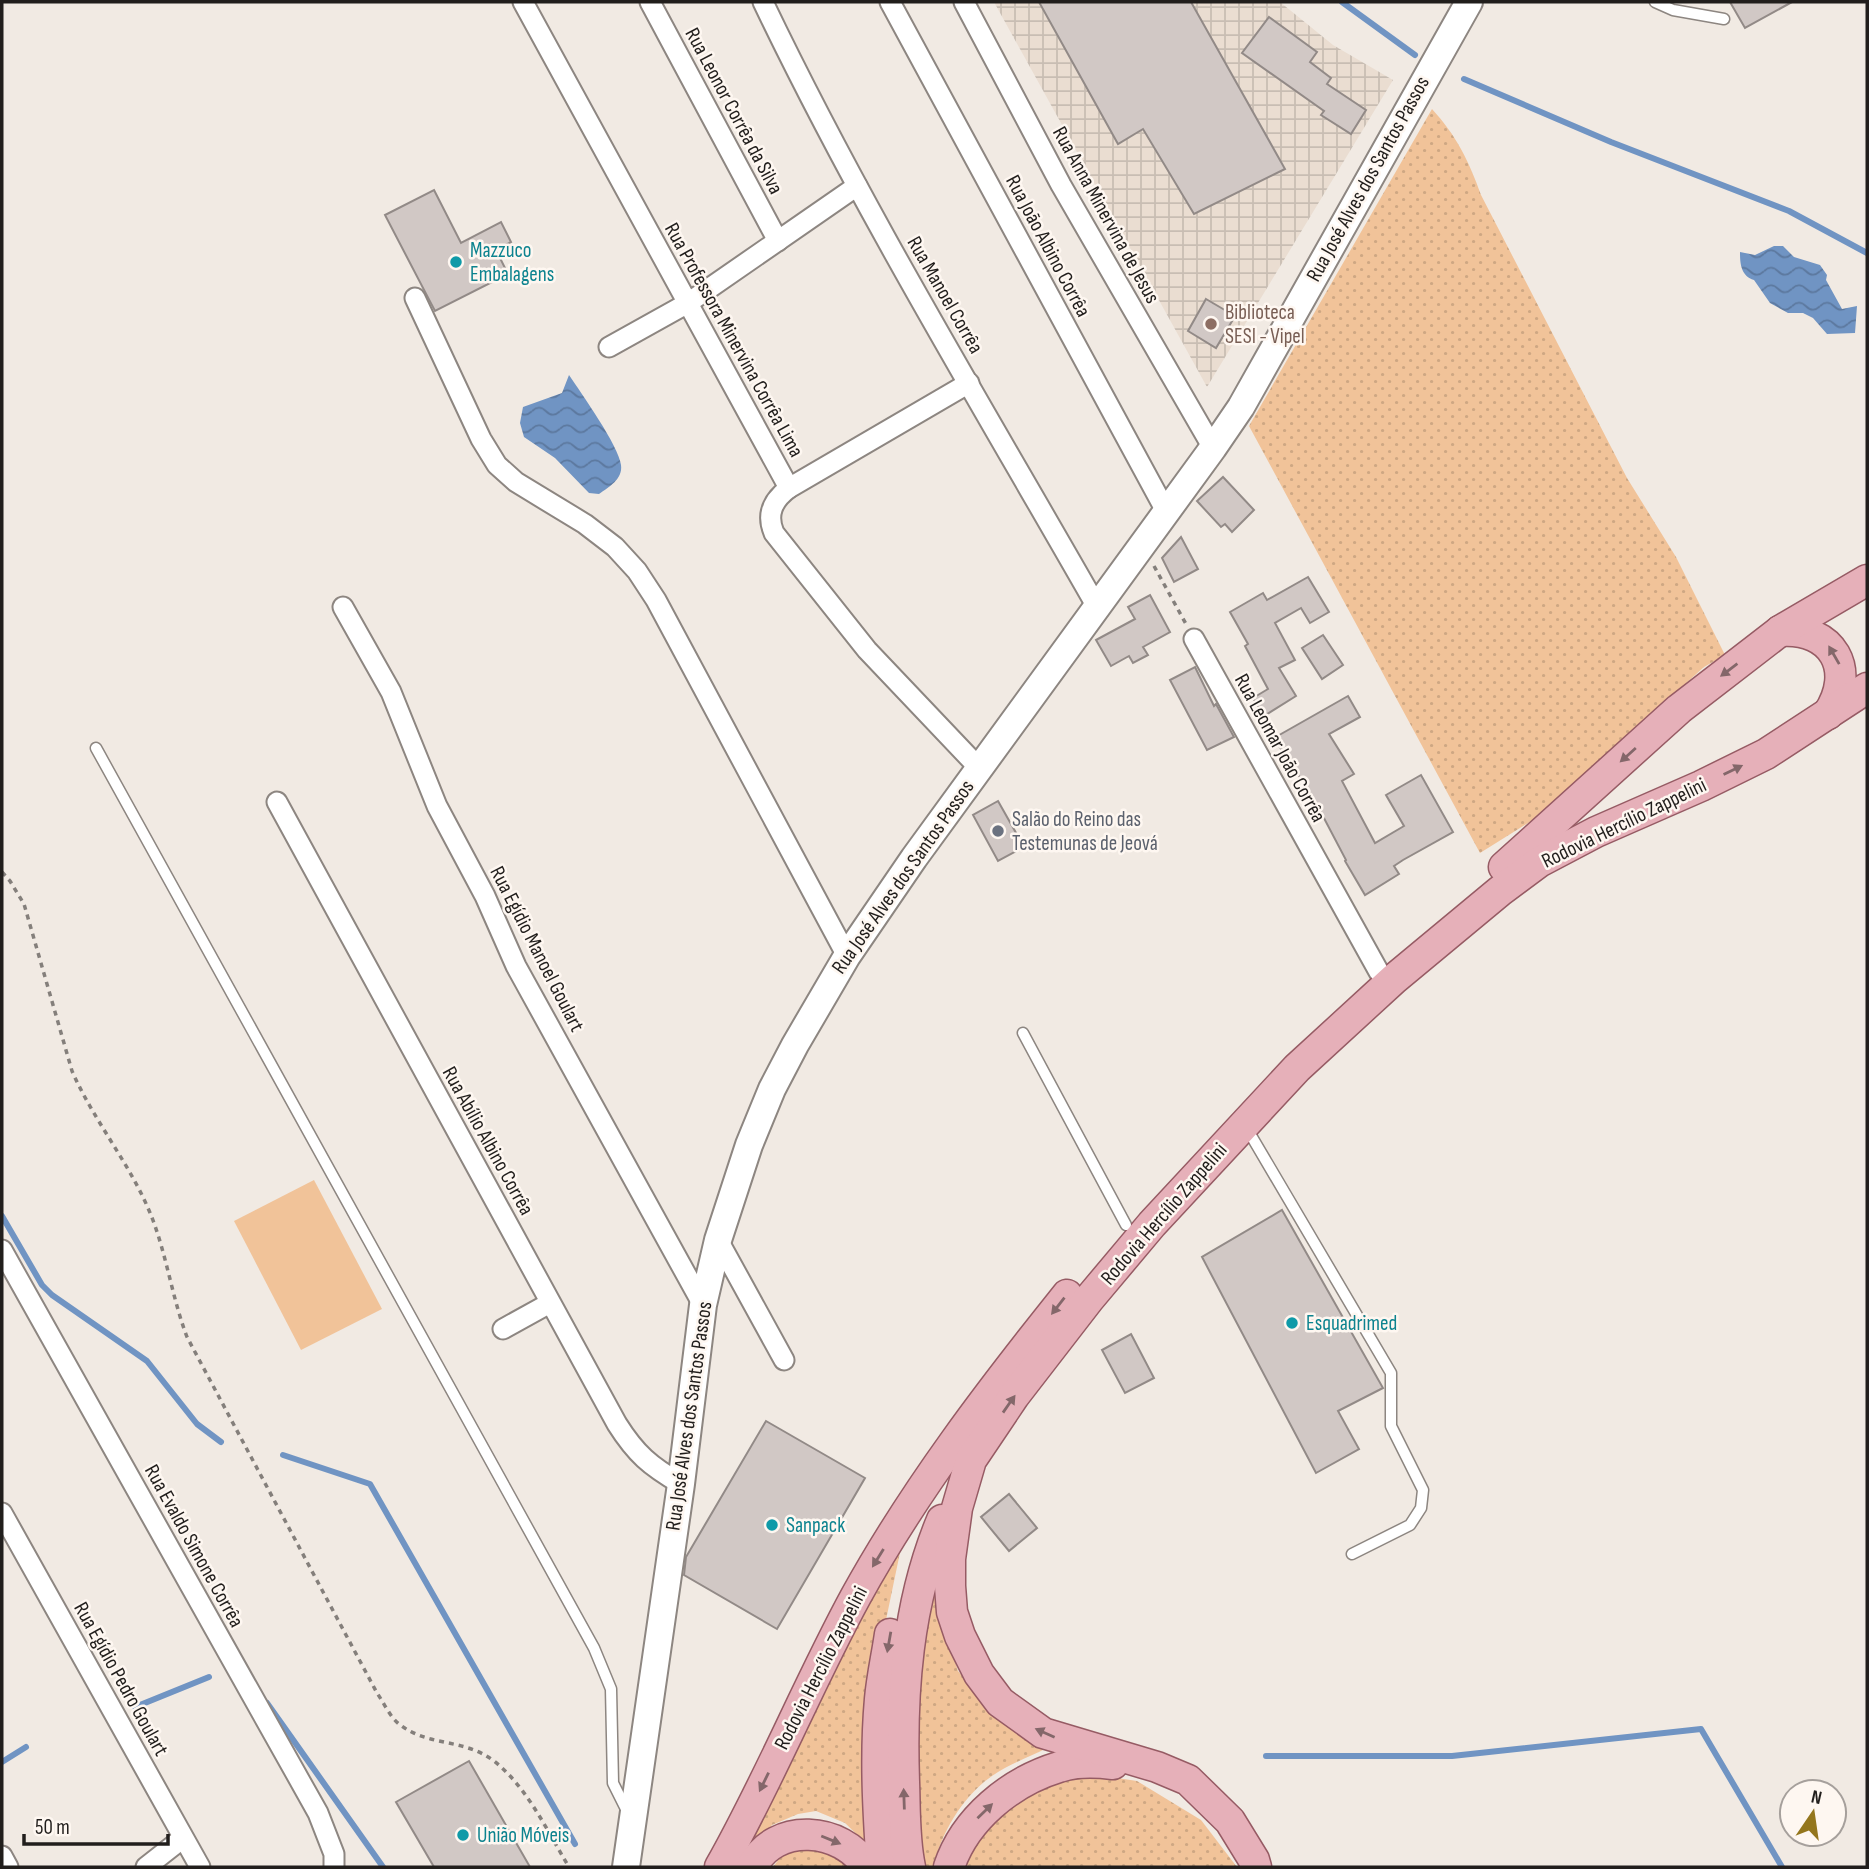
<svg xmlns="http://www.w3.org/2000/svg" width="1869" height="1869" font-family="'Sofia Sans Condensed',sans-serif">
	<defs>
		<pattern id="industrial-grid" width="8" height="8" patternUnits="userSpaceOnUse" patternTransform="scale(1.75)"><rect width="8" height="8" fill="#eaddd1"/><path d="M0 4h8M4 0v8" fill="none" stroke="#c8bdb3"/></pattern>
		<pattern id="grass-dots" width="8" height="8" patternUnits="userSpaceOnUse" patternTransform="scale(1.75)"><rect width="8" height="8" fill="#f1c399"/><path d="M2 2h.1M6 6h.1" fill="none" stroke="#cea783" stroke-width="1.8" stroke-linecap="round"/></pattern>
		<pattern id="water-waves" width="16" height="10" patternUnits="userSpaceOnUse" patternTransform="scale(1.75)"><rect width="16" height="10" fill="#7094c3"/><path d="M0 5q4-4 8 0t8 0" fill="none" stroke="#5c789e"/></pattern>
	</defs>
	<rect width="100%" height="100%" fill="#f1eae3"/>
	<!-- industrial -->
	<path fill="url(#industrial-grid)" d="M994 2H1280L1333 45 1393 80 1207 387Z"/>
	<!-- grass -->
	<g fill="url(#grass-dots)">
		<path d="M1432 109C1456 135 1469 161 1481 195L1627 478 1676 557 1725 655 1704 667 1536 818 1480 853 1249 426Z"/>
		<path d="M902 1543 876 1668 873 1850 845 1823 816 1811 798 1814 772 1825 743 1867H736L825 1688Z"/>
		<path d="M934 1593 958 1671 996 1715 1047 1748C1029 1757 1008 1765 992 1776 962 1797 942 1832 933 1867H920L917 1665Z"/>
		<path d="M1078 1772 1137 1781 1201 1820 1237 1867H960L1004 1807Z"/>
		<path d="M817 1844 856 1867H773L788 1847Z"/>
	</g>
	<!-- pitch -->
	<path fill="#f1c399" d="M314 1180 382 1309 301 1350 234 1221Z"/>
	<!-- water -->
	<g fill="url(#water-waves)">
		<path d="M1774 246H1783L1794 257 1820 265 1827 275 1826 280 1842 309 1857 306 1855 333 1827 334 1813 318 1803 313H1788L1770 303 1754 280C1741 276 1740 264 1740 252L1755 255Z"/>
		<path d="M569 375C581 393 619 446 621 465 623 479 609 487 599 494L589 493 555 458 524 437 520 423 523 407 562 393Z"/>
	</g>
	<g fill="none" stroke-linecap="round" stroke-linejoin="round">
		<!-- stream -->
		<g stroke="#7094c3" stroke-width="6">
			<path d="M1342 2 1415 55"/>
			<path d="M1464 79 1611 142 1789 211 1867 253"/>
			<path d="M2 1216 42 1285 52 1295 147 1361 197 1424 221 1442"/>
			<path d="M283 1455 370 1484 575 1844"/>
			<path d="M267 1703 383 1867"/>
			<path d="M135 1707 209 1677"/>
			<path d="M1266 1756H1452L1701 1729 1782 1867"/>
			<path d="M2 1762 26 1747"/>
		</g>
	</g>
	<!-- building -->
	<g fill="#d1c8c5" stroke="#928a87" stroke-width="2">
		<path d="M1039 2H1191L1285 169 1194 214 1143 129 1118 144Z"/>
		<path d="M1730 2H1792L1745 28Z"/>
		<path d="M1269 17 1317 52 1310 62 1331 78 1327 84 1366 110 1351 134 1321 115 1324 111 1242 53Z"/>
		<path d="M434 190 461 243 501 222 511 242 496 250 508 274 435 311 385 215Z"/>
		<path d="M1206 299 1235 316 1216 348 1188 331Z"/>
		<path d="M1223 477 1254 510 1232 532 1225 524 1221 527 1197 501Z"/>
		<path d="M1181 537 1198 569 1174 582 1162 558Z"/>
		<path d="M1308 577 1329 612 1310 623 1301 608 1275 623 1295 660 1279 668 1296 696 1264 716 1253 698 1268 689 1245 646 1248 644 1230 612 1263 593 1267 600Z"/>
		<path d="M1150 595 1170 632 1143 647 1148 655 1133 663 1129 656 1111 666 1096 640 1135 619 1128 607Z"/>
		<path d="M1323 635 1343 665 1322 679 1302 648Z"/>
		<path d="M1195 667 1214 706 1216 704 1234 737 1207 750 1170 680Z"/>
		<path d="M1348 696 1360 717 1329 734 1354 774 1342 781 1375 843 1404 826 1386 795 1421 775 1453 832 1403 860 1394 866 1399 874 1365 895 1345 861 1346 860 1315 801 1274 738Z"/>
		<path d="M998 801 1024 847 998 861 973 815Z"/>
		<path d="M1282 1210 1383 1388 1338 1411 1359 1449 1316 1473 1202 1257Z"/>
		<path d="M1131 1334 1154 1378 1125 1393 1102 1350Z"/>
		<path d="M766 1421 865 1478 777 1629 684 1575 686 1557Z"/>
		<path d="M1009 1494 1037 1528 1009 1551 981 1517Z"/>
		<path d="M469 1761 530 1867H434L396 1802Z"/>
	</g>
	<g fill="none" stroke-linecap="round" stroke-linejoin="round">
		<defs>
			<g id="lane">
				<path d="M1655 2 1673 10 1724 19"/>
				<path d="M96 748 594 1648 611 1689 613 1783 627 1811"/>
				<path d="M1023 1033 1126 1225"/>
				<path d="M1246 1127 1391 1373V1426L1423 1490 1421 1508 1410 1525 1352 1554"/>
			</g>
			<g id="street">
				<path d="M523 2 789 488C773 500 766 514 774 533L867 650 980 769"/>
				<path d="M650 2 778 241"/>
				<path d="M763 2C862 209 983 407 1097 607"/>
				<path d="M890 2 1167 513"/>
				<path d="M964 2 1061 185 1213 448"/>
				<path d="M415 298 481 439 497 465 516 482 585 524 615 547 637 571 656 600 847 956"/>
				<path d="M609 347 688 303 857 186"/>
				<path d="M789 488 969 383"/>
				<path d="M343 607 391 692 437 806 485 896 516 966 703 1305"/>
				<path d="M1194 639 1379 972"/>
				<path d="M277 802 617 1424C636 1454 650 1466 681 1484"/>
				<path d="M718 1240 784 1360"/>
				<path d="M2 1250 318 1813 334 1854V1867"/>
				<path d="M503 1329 550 1303"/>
				<path d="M2 1513 200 1867"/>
				<path d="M2 1856 8 1867"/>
				<path d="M146 1867 183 1838"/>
			</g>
			<path id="secondary" d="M626 1867 681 1484 703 1305 718 1240 749 1145 772 1089 795 1045 847 956 914 858 1213 448 1241 407 1469 2"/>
			<g id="primary">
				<path d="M1780 631C1833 627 1857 670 1828 714"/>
				<path d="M1504 867 1679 709 1780 631 1867 580"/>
				<path d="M720 1867C770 1779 808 1684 856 1596 915 1489 991 1390 1067 1295"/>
				<path d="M752 1867C775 1821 842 1827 867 1867"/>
				<path d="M882 1867C878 1811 875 1755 880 1699 882 1677 887 1655 890 1634"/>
				<path d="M910 1867C904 1840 905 1810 904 1782 901 1693 907 1604 942 1520"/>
				<path d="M949 1867C965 1819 1010 1782 1059 1767 1076 1761 1096 1762 1113 1764"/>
				<path d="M1256 1867 1254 1860 1230 1821 1188 1780 1157 1767 1043 1733 1000 1702 979 1674 960 1636 952 1612 950 1586V1559L957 1508 971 1460 1014 1396 1089 1299 1152 1224 1297 1068 1394 979 1500 891 1539 862 1596 832 1701 786 1766 754 1867 688"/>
			</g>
		</defs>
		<!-- lane casing -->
		<use href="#lane" stroke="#8d8681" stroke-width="13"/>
		<!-- street casing -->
		<use href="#street" stroke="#8d8681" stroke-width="23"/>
		<!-- secondary casing -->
		<use href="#secondary" stroke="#8d8681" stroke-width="30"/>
		<!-- primary casing -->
		<use href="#primary" stroke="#965b64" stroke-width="33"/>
		<!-- path -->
		<g stroke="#847f7b" stroke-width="3.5" stroke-dasharray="5 5" stroke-linecap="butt">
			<path d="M1154 566 1186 624"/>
			<path d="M2 872 10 881 24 904 72 1071C93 1119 127 1160 148 1208 166 1249 171 1295 187 1337L377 1693C384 1703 390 1717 399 1724 428 1747 464 1738 494 1761 528 1788 547 1831 569 1867"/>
		</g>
		<!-- lane -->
		<use href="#lane" stroke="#fff" stroke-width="10"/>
		<!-- street -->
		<use href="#street" stroke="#fff" stroke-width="19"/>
		<!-- secondary -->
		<use href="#secondary" stroke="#fff" stroke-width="26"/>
		<!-- primary -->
		<use href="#primary" stroke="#e6b0b9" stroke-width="30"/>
	</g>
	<!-- one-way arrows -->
	<defs><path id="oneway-solid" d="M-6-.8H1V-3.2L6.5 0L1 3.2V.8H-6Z" transform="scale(1.75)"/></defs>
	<g fill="#84676a">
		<use href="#oneway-solid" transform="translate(1834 655) rotate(-120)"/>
		<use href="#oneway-solid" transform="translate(1729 670) rotate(143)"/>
		<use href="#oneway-solid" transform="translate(1628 755) rotate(138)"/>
		<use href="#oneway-solid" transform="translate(1733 770) rotate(-26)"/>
		<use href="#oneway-solid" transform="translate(1058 1306) rotate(128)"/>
		<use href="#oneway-solid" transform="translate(1009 1404) rotate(-55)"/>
		<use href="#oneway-solid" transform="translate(878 1558) rotate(122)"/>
		<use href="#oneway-solid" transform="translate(889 1642) rotate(100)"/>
		<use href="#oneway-solid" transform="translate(1045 1733) rotate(-156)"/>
		<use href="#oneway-solid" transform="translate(764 1782) rotate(116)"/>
		<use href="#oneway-solid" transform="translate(904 1799) rotate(-92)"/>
		<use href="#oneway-solid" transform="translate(985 1811) rotate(-44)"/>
		<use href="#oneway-solid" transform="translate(831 1840) rotate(22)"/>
	</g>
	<!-- markers -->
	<g fill="#0f9aa8" stroke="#fef7f1" stroke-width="2.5">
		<circle cx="456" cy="262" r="7"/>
		<circle cx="1292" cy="1323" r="7"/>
		<circle cx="772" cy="1525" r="7"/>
		<circle cx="463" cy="1835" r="7"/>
	</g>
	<circle fill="#8d6e63" stroke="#fef7f1" stroke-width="2.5" cx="1211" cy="324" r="7"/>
	<circle fill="#6b7280" stroke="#fef7f1" stroke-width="2.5" cx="998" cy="831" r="7"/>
	<g text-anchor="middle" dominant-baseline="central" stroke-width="5" stroke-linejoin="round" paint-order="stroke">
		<!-- street labels -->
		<g font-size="21" fill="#211e1c" stroke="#fef7f1">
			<text transform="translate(734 111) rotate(62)">Rua Leonor Corrêa da Silva</text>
			<text transform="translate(1368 179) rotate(-61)">Rua José Alves dos Santos Passos</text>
			<text transform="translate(1106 215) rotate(61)">Rua Anna Minervina de Jesus</text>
			<text transform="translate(1048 246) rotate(62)">Rua João Albino Corrêa</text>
			<text transform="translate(945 295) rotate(60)">Rua Manoel Corrêa</text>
			<text transform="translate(734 340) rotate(61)">Rua Professora Minervina Corrêa Lima</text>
			<text transform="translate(1280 748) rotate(61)">Rua Leomar João Corrêa</text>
			<text transform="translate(1624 823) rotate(-26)">Rodovia Hercílio Zappelini</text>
			<text transform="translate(903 877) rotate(-55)">Rua José Alves dos Santos Passos</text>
			<text transform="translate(537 949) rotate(63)">Rua Egídio Manoel Goulart</text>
			<text transform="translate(488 1141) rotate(61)">Rua Abílio Albino Corrêa</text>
			<text transform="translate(1164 1214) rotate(-49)">Rodovia Hercílio Zappelini</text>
			<text transform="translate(689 1416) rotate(-82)">Rua José Alves dos Santos Passos</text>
			<text transform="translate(194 1546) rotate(61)">Rua Evaldo Simone Corrêa</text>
			<text transform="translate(821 1668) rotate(-63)">Rodovia Hercílio Zappelini</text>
			<text transform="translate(121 1679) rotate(61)">Rua Egídio Pedro Goulart</text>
		</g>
		<!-- culture labels -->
		<g font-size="21" fill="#0d838f" stroke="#fef7f1" text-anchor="start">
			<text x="470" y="250">Mazzuco<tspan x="470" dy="24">Embalagens</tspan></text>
			<text x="1306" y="1323">Esquadrimed</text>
			<text x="786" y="1525">Sanpack</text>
			<text x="477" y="1835">União Móveis</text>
		</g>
		<!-- education labels -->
		<g font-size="21" fill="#785e54" stroke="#fef7f1" text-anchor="start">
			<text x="1225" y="312">Biblioteca<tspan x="1225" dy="24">SESI - Vipel</tspan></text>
		</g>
		<!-- worship labels -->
		<g font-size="21" fill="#5b616d" stroke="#fef7f1" text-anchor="start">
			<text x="1012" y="819">Salão do Reino das<tspan x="1012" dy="24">Testemunas de Jeová</tspan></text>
		</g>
	</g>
	<!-- border -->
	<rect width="1869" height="1869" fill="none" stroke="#211e1c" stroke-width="7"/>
	<!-- north arrow -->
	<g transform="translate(1813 1813) rotate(13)"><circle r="33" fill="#fef7f1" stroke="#a6a09c" stroke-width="2"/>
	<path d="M0-5L12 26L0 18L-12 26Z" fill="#94761d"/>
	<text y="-10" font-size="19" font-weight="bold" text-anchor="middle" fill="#211e1c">N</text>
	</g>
	<!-- scale -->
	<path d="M24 1834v10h144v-10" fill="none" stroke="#211e1c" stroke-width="3.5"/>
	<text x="35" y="1834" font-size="21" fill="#211e1c" stroke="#fef7f1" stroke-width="5" paint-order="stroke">50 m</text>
</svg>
